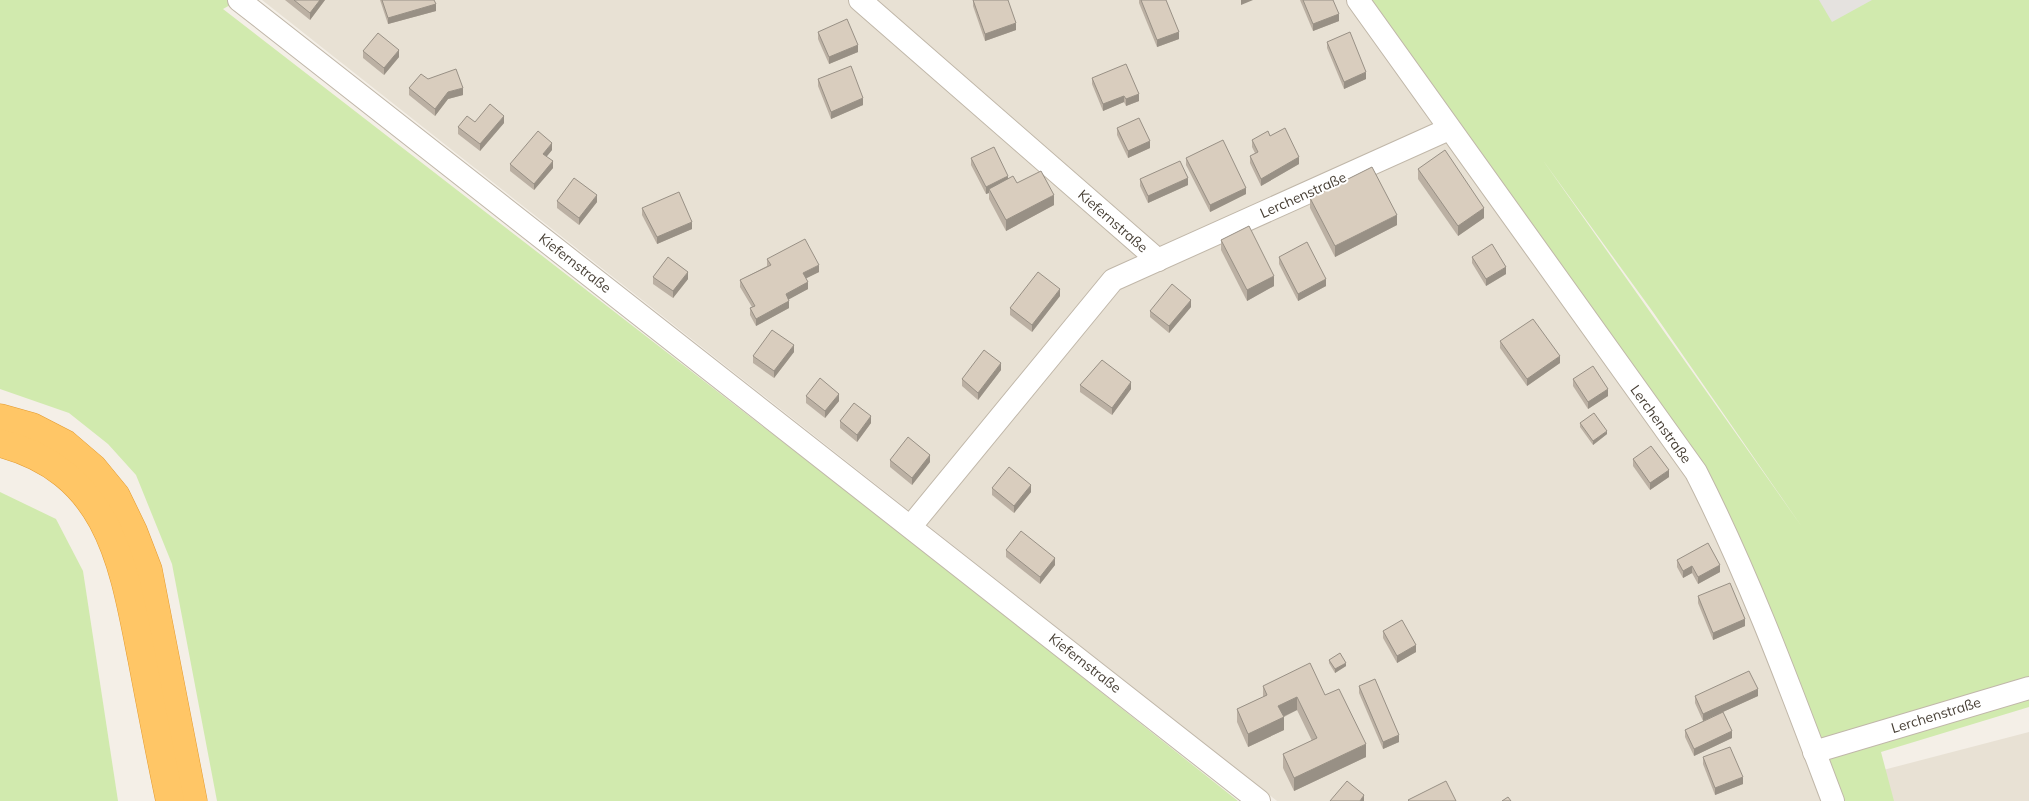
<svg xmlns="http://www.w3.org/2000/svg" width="2029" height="801" font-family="Mulish,sans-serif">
	<rect width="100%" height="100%" fill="#f4efe7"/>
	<!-- residential -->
	<g fill="#e8e1d4">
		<path d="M262 0H1350L1690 479 1747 608 1821 801H1277Z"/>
		<path d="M2029 732V801H1847L1841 781Z"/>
	</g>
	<!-- green -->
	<g fill="#d1eaae" fill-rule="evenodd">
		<path d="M0 0H239L223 9 907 538 1238 801H217L172 564 136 475 108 444 69 413 0 389Z"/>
		<path d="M1367 0H2029V707L1881 752 1894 801H1844L1761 587ZM1542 159 1653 312 1802 527Z"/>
		<path d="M0 492 56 519 83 571 118 801H0Z"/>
	</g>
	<!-- parking -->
	<path fill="#e5e2df" d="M1819 0H1872L1832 22Z"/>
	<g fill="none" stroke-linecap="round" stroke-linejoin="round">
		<defs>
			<g id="minor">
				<path d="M239 0 1259 801"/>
				<path d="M860 0 1158 260"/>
				<path d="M1358 0 1696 472C1750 578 1791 690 1833 801"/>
				<path d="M911 526 1113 280 1449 129"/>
				<path d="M1814 752 2029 688"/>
			</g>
			<g id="highway">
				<path d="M0 418 32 427 65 444 93 468 116 496 133 531 148 570 193 801"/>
				<path d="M0 443C110 472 123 563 142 659 151 706 160 754 170 801"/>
			</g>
		</defs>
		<!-- minor casing -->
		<use href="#minor" stroke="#c0b7a9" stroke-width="24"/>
		<!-- highway casing -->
		<use href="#highway" stroke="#e39b31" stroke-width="29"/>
		<!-- minor -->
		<use href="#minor" stroke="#fff" stroke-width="22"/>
		<!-- highway -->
		<use href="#highway" stroke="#ffc666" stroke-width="28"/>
	</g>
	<!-- wall -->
	<g fill="#bbb0a3">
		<path d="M285 0H325L310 20Z"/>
		<path d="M380 0H434L436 11 388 24Z"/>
		<path d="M973 0 1016 30 985 41 973 6Z"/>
		<path d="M1139 0H1166L1179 39 1157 47 1139 3Z"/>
		<path d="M1300 0H1333L1339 21 1313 31Z"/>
		<path d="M818 32 858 52 829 64 818 39Z"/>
		<path d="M1327 42 1366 79 1344 89 1327 48Z"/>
		<path d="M363 51 399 57 384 75 363 58Z"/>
		<path d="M1092 78 1139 101 1126 106 1124 102 1103 111 1092 84Z"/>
		<path d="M428 79 463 95 448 99 435 116 409 95V88Z"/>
		<path d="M818 79 863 105 831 119 818 86Z"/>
		<path d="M504 123 480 151 458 134V127Z"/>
		<path d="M1117 128 1150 148 1128 158 1117 135Z"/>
		<path d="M1270 136 1299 164 1261 186 1250 163V156L1255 153 1252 147V140Z"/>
		<path d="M552 150 546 157 553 168 534 190 510 171V164Z"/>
		<path d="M971 158 1008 178 1054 205 1006 231 989 199V193L986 194 971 165Z"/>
		<path d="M1186 158 1246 194 1210 212 1186 165Z"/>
		<path d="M1418 169 1484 218 1458 236 1418 179Z"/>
		<path d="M1140 179 1188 185 1148 203 1140 186Z"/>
		<path d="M1310 198 1397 225 1335 257 1310 208Z"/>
		<path d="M557 201 597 202 579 225 557 208Z"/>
		<path d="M642 208 692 229 657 244 642 215Z"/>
		<path d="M1221 240 1274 286 1247 301 1221 250Z"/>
		<path d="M1279 257 1326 286 1298 301 1279 264Z"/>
		<path d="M1472 257 1506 274 1486 286 1472 263Z"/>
		<path d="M767 259 819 272 806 278 808 289 788 299 789 308 756 326 750 315V308L752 307 740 287V280L767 266Z"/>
		<path d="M653 277 688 279 673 298 653 284Z"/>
		<path d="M1060 296 1032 332 1010 315V308Z"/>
		<path d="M1191 307 1169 333 1150 317V311Z"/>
		<path d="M1500 341 1560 363 1527 386 1500 348Z"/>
		<path d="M794 352 774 378 753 363V356Z"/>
		<path d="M1001 370 978 400 962 386V379Z"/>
		<path d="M1573 379 1608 396 1588 409 1573 386Z"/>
		<path d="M1080 385 1131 389 1112 415 1080 392Z"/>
		<path d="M806 396 839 401 825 418 806 403Z"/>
		<path d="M840 421 871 423 857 442 840 428Z"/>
		<path d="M1580 423 1607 434 1593 445 1580 427Z"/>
		<path d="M1633 459 1669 477 1650 490 1633 466Z"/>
		<path d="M890 460 930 462 912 485 890 467Z"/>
		<path d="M992 488 1031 492 1014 513 992 495Z"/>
		<path d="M1006 550 1055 565 1040 584 1006 557Z"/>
		<path d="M1677 560 1720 572 1698 584 1692 573 1683 578 1677 567Z"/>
		<path d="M1698 596 1745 626 1713 640 1698 603Z"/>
		<path d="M1383 631 1416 652 1397 663 1383 638Z"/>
		<path d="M1329 660 1346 666 1335 673 1329 663Z"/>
		<path d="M1263 686 1325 695 1366 757 1294 791 1283 768V754L1312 741 1297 710 1284 717V730L1248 747 1237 722V709L1263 697Z"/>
		<path d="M1359 686 1399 742 1383 749 1359 693Z"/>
		<path d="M1695 696H1758L1723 712 1732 738 1694 756 1685 737V730L1703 721 1695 703Z"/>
		<path d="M1703 757 1743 784 1715 795 1703 764Z"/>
	</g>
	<!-- shaded-wall -->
	<g fill="#989085">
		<path d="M320 0H325L310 20V13Z"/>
		<path d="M1241 0H1253L1241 5Z"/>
		<path d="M436 4V11L388 24V18Z"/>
		<path d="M1339 14V21L1313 31V24Z"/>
		<path d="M1016 23V30L985 41V34Z"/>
		<path d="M1179 32V39L1157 47V40Z"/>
		<path d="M858 45V52L829 64V57Z"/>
		<path d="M399 50V57L384 75V68Z"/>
		<path d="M1366 72V79L1344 89V82Z"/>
		<path d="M463 88V95L448 99 435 116V109L448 92Z"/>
		<path d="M1139 94V101L1126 106V99Z"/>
		<path d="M1124 96V102L1103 111V104Z"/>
		<path d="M863 98V105L831 119V112Z"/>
		<path d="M504 116V123L480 151V144Z"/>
		<path d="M1150 141V148L1128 158V151Z"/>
		<path d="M552 143V150L543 161V154Z"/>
		<path d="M1299 157V164L1261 186V179Z"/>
		<path d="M553 161V168L534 190V184Z"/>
		<path d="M1008 176V183L989 189V193L986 194V187Z"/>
		<path d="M1188 178V185L1148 203V196Z"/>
		<path d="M1246 188V194L1210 212V205Z"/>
		<path d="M597 195V202L579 225V218Z"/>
		<path d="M1054 195V205L1006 231V220Z"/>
		<path d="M1484 208V218L1458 236V226Z"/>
		<path d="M1397 215V225L1335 257V246Z"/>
		<path d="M692 222V229L657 244V237Z"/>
		<path d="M819 265V272L803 280V273Z"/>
		<path d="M1506 267V274L1486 286V279Z"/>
		<path d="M688 272V279L673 298V291Z"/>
		<path d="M1274 276V286L1247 301V290Z"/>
		<path d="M1326 279V286L1298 301V294Z"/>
		<path d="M808 282V289L786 301V294Z"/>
		<path d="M1060 289V296L1032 332V325Z"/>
		<path d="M1191 300V307L1169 333V326Z"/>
		<path d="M789 301V308L756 326V319Z"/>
		<path d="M794 345V352L774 378V371Z"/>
		<path d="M1560 356V363L1527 386V379Z"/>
		<path d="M1001 363V370L978 400V393Z"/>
		<path d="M1131 382V389L1112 415V408Z"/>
		<path d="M1608 389V396L1588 409V402Z"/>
		<path d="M839 394V401L825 418V411Z"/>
		<path d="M871 416V423L857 442V435Z"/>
		<path d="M1607 431V434L1593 445V441Z"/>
		<path d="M930 455V462L912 485V478Z"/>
		<path d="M1669 470V477L1650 490V483Z"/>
		<path d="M1031 485V492L1014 513V506Z"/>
		<path d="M1055 558V565L1040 584V577Z"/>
		<path d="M1720 565V572L1698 584V577Z"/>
		<path d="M1692 566V573L1683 578V571Z"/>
		<path d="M1745 619V626L1713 640V633Z"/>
		<path d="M1416 645V652L1397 663V656Z"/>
		<path d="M1346 663V666L1335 673V669Z"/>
		<path d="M1758 689V696L1703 721V714Z"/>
		<path d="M1297 697V710L1278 719V706Z"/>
		<path d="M1284 717V730L1248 747V734Z"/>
		<path d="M1732 731V738L1694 756V749Z"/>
		<path d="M1399 735V742L1383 749V742Z"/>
		<path d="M1366 744V757L1294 791V778Z"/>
		<path d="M1743 777V784L1715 795V788Z"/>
		<path d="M1364 795V801H1360Z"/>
	</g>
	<!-- building -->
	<g fill="#d9cdbe" stroke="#989085">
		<path d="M294 0H320L310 13Z"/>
		<path d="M382 0H434L436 4 388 18Z"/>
		<path d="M973 0H1008L1016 23 985 34Z"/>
		<path d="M1141 0H1166L1179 32 1157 40Z"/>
		<path d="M1303 0H1333L1339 14 1313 24Z"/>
		<path d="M847 19 858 45 829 57 818 32Z"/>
		<path d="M1350 32 1366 72 1344 82 1327 42Z"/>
		<path d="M378 33 399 50 384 68 363 51Z"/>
		<path d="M1126 64 1139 94 1126 99 1124 96 1103 104 1092 78Z"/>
		<path d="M851 66 863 98 831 112 818 79Z"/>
		<path d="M456 69 463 88 448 92 435 109 409 88 421 74 428 79Z"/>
		<path d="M490 104 504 116 480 144 458 127 467 116 475 122Z"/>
		<path d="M1139 118 1150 141 1128 151 1117 128Z"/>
		<path d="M1285 128 1299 157 1261 179 1250 156 1258 152 1252 140 1268 131 1270 136Z"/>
		<path d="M538 131 552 143 543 154 553 161 534 184 510 164Z"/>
		<path d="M1223 140 1246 188 1210 205 1186 158Z"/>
		<path d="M994 147 1008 176 986 187 971 158Z"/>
		<path d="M1445 150 1484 208 1458 226 1418 169Z"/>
		<path d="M1180 161 1188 178 1148 196 1140 179Z"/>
		<path d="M1372 167 1397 215 1335 246 1310 198Z"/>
		<path d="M1041 171 1054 195 1006 220 989 189 1013 176 1017 183Z"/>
		<path d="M574 178 597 195 579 218 557 201Z"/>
		<path d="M679 192 692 222 657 237 642 208Z"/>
		<path d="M1249 226 1274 276 1247 290 1221 240Z"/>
		<path d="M805 239 819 265 803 273 808 282 786 294 789 301 756 319 750 308 755 306 740 280 771 265 767 259Z"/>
		<path d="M1307 242 1326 279 1298 294 1279 257Z"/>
		<path d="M1492 244 1506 267 1486 279 1472 257Z"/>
		<path d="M668 257 688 272 673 291 653 277Z"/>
		<path d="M1038 272 1060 289 1032 325 1010 308Z"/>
		<path d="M1172 284 1191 300 1169 326 1150 311Z"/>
		<path d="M1533 319 1560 356 1527 379 1500 341Z"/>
		<path d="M772 330 794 345 774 371 753 356Z"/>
		<path d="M984 350 1001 363 978 393 962 379Z"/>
		<path d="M1102 360 1131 382 1112 408 1080 385Z"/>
		<path d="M1593 366 1608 389 1588 402 1573 379Z"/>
		<path d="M820 378 839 394 825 411 806 396Z"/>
		<path d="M854 403 871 416 857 435 840 421Z"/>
		<path d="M1594 413 1607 431 1593 441 1580 423Z"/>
		<path d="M908 437 930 455 912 478 890 460Z"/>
		<path d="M1651 446 1669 470 1650 483 1633 459Z"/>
		<path d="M1009 467 1031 485 1014 506 992 488Z"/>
		<path d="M1021 531 1055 558 1040 577 1006 550Z"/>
		<path d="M1708 543 1720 565 1698 577 1692 566 1683 571 1677 560Z"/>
		<path d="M1730 583 1745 619 1713 633 1698 596Z"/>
		<path d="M1402 620 1416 645 1397 656 1383 631Z"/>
		<path d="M1340 653 1346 663 1335 669 1329 660Z"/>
		<path d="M1310 663 1325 695 1339 689 1366 744 1294 778 1283 754 1317 738 1297 697 1278 706 1284 717 1248 734 1237 709 1267 695 1263 686Z"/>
		<path d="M1749 671 1758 689 1703 714 1695 696Z"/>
		<path d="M1375 679 1399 735 1383 742 1359 686Z"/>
		<path d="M1723 712 1732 731 1694 749 1685 730Z"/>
		<path d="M1730 747 1743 777 1715 788 1703 757Z"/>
		<path d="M1347 781 1364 795 1360 801H1330Z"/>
		<path d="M1446 781 1456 801H1409L1408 800Z"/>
		<path d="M1508 797 1511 801H1502Z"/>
	</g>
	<g text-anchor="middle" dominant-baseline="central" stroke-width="4" stroke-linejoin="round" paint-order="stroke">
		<!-- street labels -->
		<g font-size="14" fill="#473f35" stroke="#fff">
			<text transform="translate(1303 195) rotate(-24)">Lerchenstraße</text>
			<text transform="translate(1113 221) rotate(41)">Kiefernstraße</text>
			<text transform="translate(575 263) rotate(38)">Kiefernstraße</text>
			<text transform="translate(1661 424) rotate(54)">Lerchenstraße</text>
			<text transform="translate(1085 663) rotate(38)">Kiefernstraße</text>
			<text transform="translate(1936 715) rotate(-17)">Lerchenstraße</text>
		</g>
	</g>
</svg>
